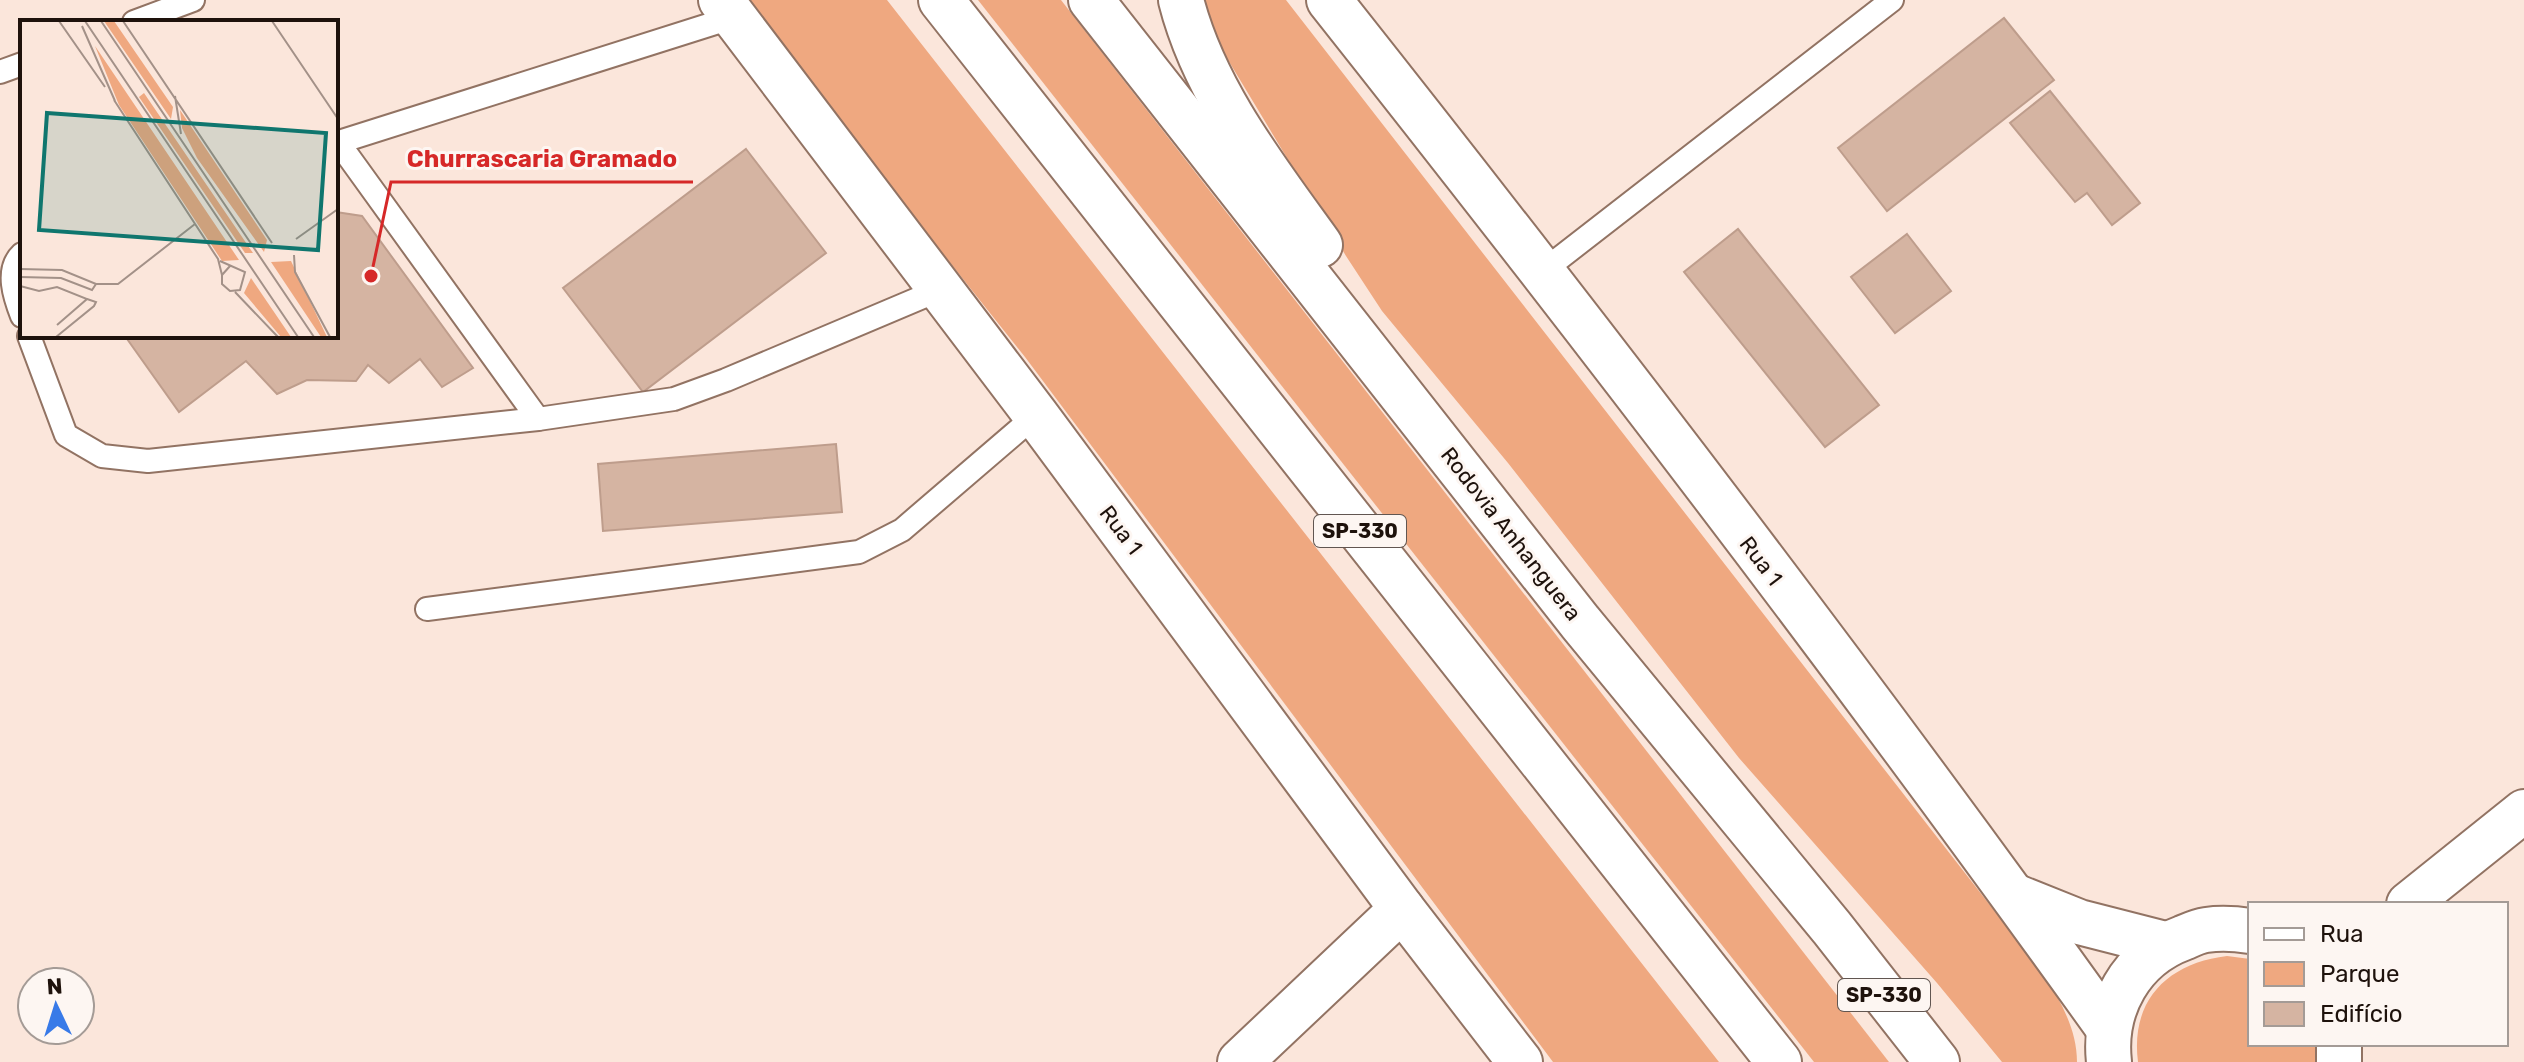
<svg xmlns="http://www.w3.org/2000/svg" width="2524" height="1062" font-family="Rubik,sans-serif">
	<rect width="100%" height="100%" fill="#fbe6db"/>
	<!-- green -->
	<g fill="#efa880">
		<path d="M741 0H887L1719 1062H1553L1025 357Z"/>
		<path d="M978 0H1061L1889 1062H1814Z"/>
		<path d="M1200 0H1286L2045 976C2061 1002 2077 1030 2077 1062H2002L1937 983 1739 758 1508 463 1382 311 1346 256 1222 50Z"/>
		<path d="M2227 956 2250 959V1044H2317L2315 1062H2138C2130 1000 2168 963 2227 956Z"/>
	</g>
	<!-- building -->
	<g fill="#d5b4a2" stroke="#be9d8c" stroke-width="2">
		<path d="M2004 18 2054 80 1887 211 1838 148Z"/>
		<path d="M2050 91 2140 203 2112 225 2087 193 2075 202 2010 123Z"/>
		<path d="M746 149 826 253 643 392 563 288Z"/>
		<path d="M336 212 362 216 473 368 442 387 420 359 389 383 368 365 356 381 307 380 277 394 246 361 179 412 125 336H336Z"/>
		<path d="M1738 229 1879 405 1825 447 1684 272Z"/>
		<path d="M1907 234 1951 291 1895 333 1851 277Z"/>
		<path d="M836 444 842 512 603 531 598 464Z"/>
	</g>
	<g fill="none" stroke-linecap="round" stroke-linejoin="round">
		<defs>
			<g id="service">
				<path d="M134 22 193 0"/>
				<path d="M0 72 22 64"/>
				<path d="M338 142 538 419"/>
				<path d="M336 143 734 17"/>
				<path d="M22 254C5 270 15 298 22 316"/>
				<path d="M1543 271 1892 0"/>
				<path d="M29 336 66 435 102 456 148 461 538 419 674 399 726 380 939 290"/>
				<path d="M427 609 859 552 902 530 1036 415"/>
			</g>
			<path id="minor" d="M2408 904 2524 811"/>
			<g id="tertiary">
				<path d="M721 0 1036 415 1402 909 1520 1062"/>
				<path d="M1329 0C1596 337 1858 679 2109 1029"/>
				<path d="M2014 896 2079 922 2165 944"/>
				<path d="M1240 1062 1402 909"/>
				<path d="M2109 1062C2103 1008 2131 957 2183 938 2190 935 2198 931 2206 930 2220 928 2237 929 2250 931"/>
				<path d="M2339 1062V1044"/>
			</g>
			<g id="motorway">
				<path d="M941 0 1779 1062"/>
				<path d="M1091 0 1580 622 1832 928 1937 1062"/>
				<path d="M1181 0C1204 91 1266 170 1320 245"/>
			</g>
		</defs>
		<!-- service casing -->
		<use href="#service" stroke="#927363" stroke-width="26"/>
		<!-- minor casing -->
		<use href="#minor" stroke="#927363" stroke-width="46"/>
		<!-- tertiary casing -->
		<use href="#tertiary" stroke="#927363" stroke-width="48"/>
		<!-- motorway casing -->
		<use href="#motorway" stroke="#927363" stroke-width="48"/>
		<!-- service -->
		<use href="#service" stroke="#fff" stroke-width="22"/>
		<!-- minor -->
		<use href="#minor" stroke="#fff" stroke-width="42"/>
		<!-- tertiary -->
		<use href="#tertiary" stroke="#fff" stroke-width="44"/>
		<!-- motorway -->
		<use href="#motorway" stroke="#fff" stroke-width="44"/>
	</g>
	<g text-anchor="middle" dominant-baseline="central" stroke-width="6" stroke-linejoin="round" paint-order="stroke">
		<!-- shield labels -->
		<g fill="#fdf6f2" stroke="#615651" stroke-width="2">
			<rect x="1314" y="515" width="92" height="32" rx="6"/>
			<rect x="1838" y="979" width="92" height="32" rx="6"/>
		</g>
		<g font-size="20" font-weight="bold" fill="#1e120c">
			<text x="1360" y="531">SP-330</text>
			<text x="1884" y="995">SP-330</text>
		</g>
		<!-- street labels -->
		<g font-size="22" fill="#1e120c" stroke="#fdf6f2">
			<text transform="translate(1121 530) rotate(53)">Rua 1</text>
			<text transform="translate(1511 534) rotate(52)">Rodovia Anhanguera</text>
			<text transform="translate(1761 561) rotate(53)">Rua 1</text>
		</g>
	</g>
	<!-- overview -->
	<g transform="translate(20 20)">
		<rect width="318" height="318" fill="#fbe6db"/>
		<path d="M84 1H94L153 87 151 99ZM75 26 219 240 202 241 99 85ZM124 73 233 233H225L119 77ZM160 90 247 220 244 232 177 138 162 108ZM271 241 307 317H301L251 242ZM231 258 271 317H261L224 273Z" fill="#efa880"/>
		<path fill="none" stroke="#a39188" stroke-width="2" d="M39 1 85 67M65 1 278 317M81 1 294 317M103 1 252 223M252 1 318 99M62 6 95 81M155 76 161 114M94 80 198 239 202 255M276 219 318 189M274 235 275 252 310 317M200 241 225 252 220 270 210 271 202 264V255L210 246M0 249 42 250 76 264H98L175 204M0 257 41 258 72 270 76 264M0 266 19 271 37 267 67 279 37 305M215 272 258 317M36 317 74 286 76 282 67 279"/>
		<path fill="#0f766e" fill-opacity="0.15" stroke="#0f766e" stroke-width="4" d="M27 93 306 113 298 230 19 210Z"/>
		<rect width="318" height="318" fill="none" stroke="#1e120c" stroke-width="4"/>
	</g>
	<!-- callouts -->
	<path fill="none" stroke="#d62828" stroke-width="3" d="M371 276L391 182H693"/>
	<circle fill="#d62828" stroke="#fdf6f2" stroke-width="3" cx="371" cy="276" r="8"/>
	<g font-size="24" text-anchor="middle" font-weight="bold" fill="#d62828" stroke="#fdf6f2" stroke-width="6" stroke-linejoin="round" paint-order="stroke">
		<text x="542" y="167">Churrascaria Gramado</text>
	</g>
	<!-- legend -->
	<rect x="2248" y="902" width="260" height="144" fill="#fdf6f2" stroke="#a49b96" stroke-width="2"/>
	<rect x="2264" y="928" width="40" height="12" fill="#ffffff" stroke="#a49b96" stroke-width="2"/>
	<text x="2320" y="942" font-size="24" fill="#1e120c">Rua</text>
	<rect x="2264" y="962" width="40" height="24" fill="#efa880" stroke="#a49b96" stroke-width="2"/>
	<text x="2320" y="982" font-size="24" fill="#1e120c">Parque</text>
	<rect x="2264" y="1002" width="40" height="24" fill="#d5b4a2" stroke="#a49b96" stroke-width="2"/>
	<text x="2320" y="1022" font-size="24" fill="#1e120c">Edifício</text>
	<!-- north arrow -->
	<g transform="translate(56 1006) rotate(356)"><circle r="38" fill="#fdf6f2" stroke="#a49b96" stroke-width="2"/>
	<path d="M0-6L14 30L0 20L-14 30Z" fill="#387ae8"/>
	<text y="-12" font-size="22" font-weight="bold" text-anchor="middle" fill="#1e120c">N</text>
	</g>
</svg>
